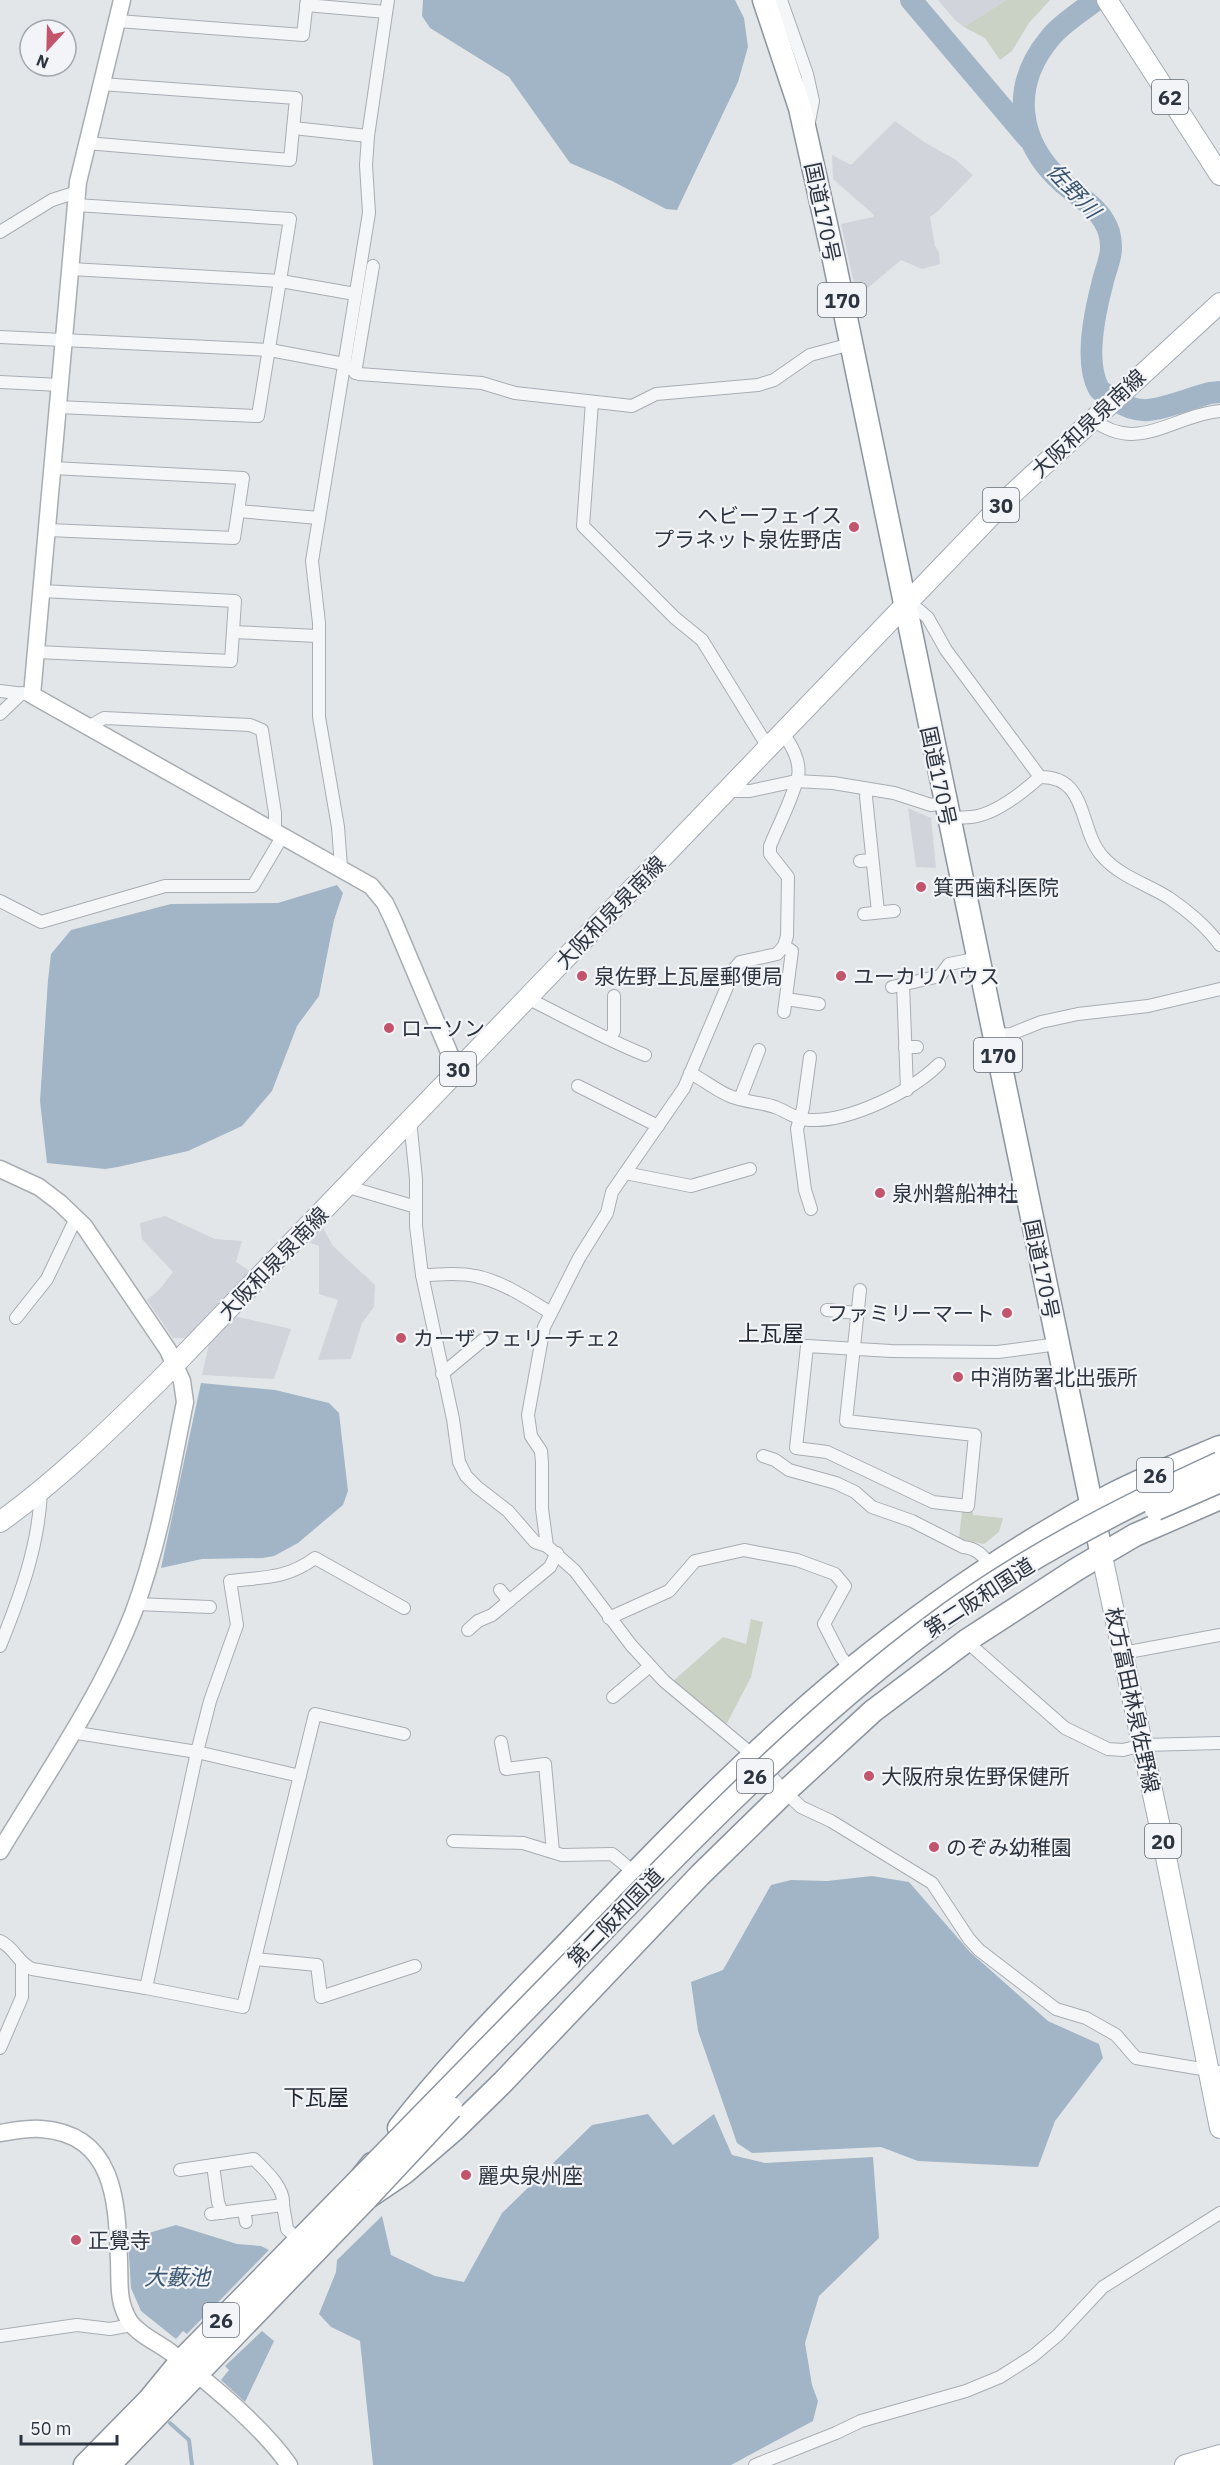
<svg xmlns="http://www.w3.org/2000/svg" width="1220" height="2465" font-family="'IBM Plex Sans','Noto Sans JP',sans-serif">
	<rect width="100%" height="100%" fill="#e3e6e9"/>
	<!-- built -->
	<g fill="#d1d5db">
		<path d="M938 0H1006L964 27 956 21Z"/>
		<path d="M895 121 924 142 956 160 973 175 938 211 930 217 935 246 939 252 940 264 922 269 901 260 857 297 841 224 873 217 874 215 833 179 832 155 851 165Z"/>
		<path d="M908 808 931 818 936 868 916 867Z"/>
		<path d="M165 1216 215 1239 242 1241 236 1262 250 1271 187 1338H173L147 1300 160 1289 173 1272 142 1239 140 1223Z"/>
		<path d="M322 1226 333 1246 375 1285 374 1307 362 1323 351 1359 318 1360 338 1300 319 1294V1246L306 1241Z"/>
		<path d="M234 1316 291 1329 274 1379 202 1375 209 1343Z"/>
	</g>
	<!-- green -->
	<g fill="#c9d2c4">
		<path d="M1006 0H1050L1029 23 1012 51 1000 60 985 38 964 27Z"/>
		<path d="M962 1511 973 1512V1515L1003 1518 999 1532 984 1544 959 1539Z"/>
		<path d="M751 1619 763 1622 751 1677 726 1725 672 1682 723 1637 746 1644Z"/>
	</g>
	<!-- water -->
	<g fill="#a1b5c6">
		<path d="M423 0H735L744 18 748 47 738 82 677 210 666 209 612 181 570 163 509 77 430 28 422 16Z"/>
		<path d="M337 885 343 893 334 920 319 996 297 1026 272 1091 242 1126 188 1151 118 1167 105 1169 47 1163 40 1101 48 980 51 954 71 930 171 904 278 903Z"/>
		<path d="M201 1383 275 1390 329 1403 339 1413 348 1491 343 1505 298 1543 274 1556 263 1558 202 1559 161 1568Z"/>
		<path d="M872 1876 909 1882 970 1952 1048 2021 1099 2044 1103 2058 1055 2121 1038 2167 918 2161 881 2147 752 2153 737 2143 698 2031 691 1982 723 1970 771 1885 791 1880 827 1881Z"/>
		<path d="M648 2114 673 2145 714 2114 732 2155 765 2163 873 2157 879 2238 819 2296 805 2343 812 2385 818 2401 813 2421 731 2465H373L360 2341 331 2327 319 2314 336 2272 337 2260 382 2216 391 2255 435 2276 464 2282 502 2213 592 2125Z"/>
		<path d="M176 2225 237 2244 261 2246 269 2250 187 2334 183 2331 176 2339 141 2311 131 2288 128 2239Z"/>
		<path d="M262 2331 274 2341 245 2402 221 2380 229 2370 225 2366Z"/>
	</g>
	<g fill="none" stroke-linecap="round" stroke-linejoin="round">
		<!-- stream -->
		<path stroke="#a1b5c6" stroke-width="4" d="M170 2423 189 2440 192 2465"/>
		<!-- river -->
		<g stroke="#a1b5c6" stroke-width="22">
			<path d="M911 0 1028 138"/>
			<path d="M1096 0C1081 12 1062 23 1050 38 1010 86 1017 142 1063 183 1081 199 1101 208 1109 232 1115 255 1106 265 1102 285 1095 312 1084 363 1099 389 1102 393 1110 396 1114 399 1124 406 1136 411 1148 410 1168 408 1190 398 1210 393L1220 392"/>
		</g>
		<defs>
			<g id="street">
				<path d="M781 0 807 74 813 101 809 122"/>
				<path d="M306 5 386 12"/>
				<path d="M118 21 303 35 307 0"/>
				<path d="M293 128 368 136"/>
				<path d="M86 143 290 160 296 98 101 84"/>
				<path d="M0 232 52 200 77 192"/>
				<path d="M71 269 281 281 355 294"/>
				<path d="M0 337 270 350 344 364 359 374 482 383 515 393 632 406 656 394 758 385 774 380 810 355 851 344"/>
				<path d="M355 373 373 266"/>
				<path d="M0 382 60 385"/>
				<path d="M592 402 583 526 675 618 702 640 768 747"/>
				<path d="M58 407 258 416 290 219 76 205"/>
				<path d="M1092 419C1138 455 1173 415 1220 411"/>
				<path d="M238 511 319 518"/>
				<path d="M48 530 234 538 243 478 53 468"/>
				<path d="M904 603 919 610 928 618 946 650 1040 777C1089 776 1078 830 1103 857 1121 877 1147 884 1169 898 1188 911 1207 927 1220 945"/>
				<path d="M233 632 318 636"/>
				<path d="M37 652 231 661 235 601 42 591"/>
				<path d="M0 691 32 695"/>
				<path d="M0 714 22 693"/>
				<path d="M90 726 104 718 250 725 262 730 275 813V833"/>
				<path d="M782 733C791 743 801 762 798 776 792 800 779 824 770 846V854L788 877 787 936 784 946 777 954 740 962 735 968 684 1088 612 1192 607 1213 579 1258 544 1327 528 1415 531 1436 541 1451 542 1462V1509L547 1546 575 1571 631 1645 664 1681 754 1756 785 1792 801 1807 831 1821 932 1883 969 1939 979 1950 1056 2009 1086 2018 1116 2035 1136 2058 1220 2072"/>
				<path d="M867 789 866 797 878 912"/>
				<path d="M727 791H750L796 781 833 783 894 793 931 805 945 803"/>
				<path d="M947 817C955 817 963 818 971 817 995 815 1023 792 1040 777"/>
				<path d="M860 861 872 860"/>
				<path d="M341 867 338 827 319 717V623L312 561 369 213 366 165 368 136 388 0"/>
				<path d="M0 901 41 922 165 886H253L282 837"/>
				<path d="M864 914 894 911"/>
				<path d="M903 984 907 1090"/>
				<path d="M892 987 940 976 949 964 979 958"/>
				<path d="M529 996 535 1002C571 1020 607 1040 645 1055"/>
				<path d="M786 999 819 1004"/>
				<path d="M784 1012 792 951 784 946"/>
				<path d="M994 1035 1011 1034 1041 1022 1078 1014 1148 1006 1220 989"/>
				<path d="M610 1039 614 1031V996"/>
				<path d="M905 1047H917"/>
				<path d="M810 1057 803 1108 797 1129 805 1190 811 1209"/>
				<path d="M690 1073C701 1078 720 1093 730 1096 744 1102 760 1102 775 1107 786 1111 797 1120 809 1120 849 1122 911 1092 939 1064"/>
				<path d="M578 1086 658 1126"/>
				<path d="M740 1099 759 1050"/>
				<path d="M410 1120 416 1179V1226L422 1275 453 1419 459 1462 466 1476 477 1487 508 1511 535 1542 547 1546"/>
				<path d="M625 1173 691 1186 750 1169"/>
				<path d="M345 1186 416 1207"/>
				<path d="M422 1275C440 1275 457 1272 475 1276 502 1281 528 1299 551 1313"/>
				<path d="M860 1290 846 1421 975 1435 968 1506 933 1502 827 1452 796 1448 807 1346 891 1351 998 1352 1058 1344"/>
				<path d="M827 1310 857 1313"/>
				<path d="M16 1318 47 1279 76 1218"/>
				<path d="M442 1374 483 1340"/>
				<path d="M763 1456 775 1460 789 1470 836 1483 855 1492 872 1507 912 1521 963 1547C977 1548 983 1556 991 1566"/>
				<path d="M500 1590 509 1601"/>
				<path d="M136 1604 210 1607"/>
				<path d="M609 1618 669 1591 695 1561 744 1550 797 1560 835 1574 845 1586 824 1624 841 1657 851 1669"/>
				<path d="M468 1630 478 1621 492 1615 550 1567 557 1553"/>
				<path d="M966 1641 1065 1728 1108 1749 1123 1750 1143 1745 1220 1743"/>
				<path d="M0 1646C20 1597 39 1545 41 1491"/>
				<path d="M1123 1653 1220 1635"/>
				<path d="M613 1697 650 1666"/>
				<path d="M71 1732 197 1752 300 1776"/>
				<path d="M501 1742 506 1769 545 1764 553 1852"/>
				<path d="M453 1841 523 1843 562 1855 612 1854 635 1873"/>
				<path d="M0 1941C15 1948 17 1962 32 1969L146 1988 243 2007 315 1714 404 1734"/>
				<path d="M255 1959 317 1965 321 1997 415 1966"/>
				<path d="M146 1988 197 1752 210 1701 237 1625 230 1581C263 1577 287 1579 315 1558L404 1608"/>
				<path d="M0 2048 22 1997V1964"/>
				<path d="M213 2165 218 2202 222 2213"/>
				<path d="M180 2170 254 2159C266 2171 285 2188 283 2205"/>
				<path d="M244 2210 246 2222"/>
				<path d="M211 2214 283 2205 287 2229 298 2240"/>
				<path d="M0 2336 77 2325 110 2329 132 2325"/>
				<path d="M755 2465 836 2433 861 2421 966 2391 1000 2377 1033 2356 1058 2335 1103 2287 1220 2213"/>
			</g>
			<g id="secondary">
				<path d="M122 0 78 182 32 695 371 886 385 903 394 922 457 1071"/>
				<path d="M0 1169 39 1187 60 1203 84 1226 168 1350 182 1381 185 1402C171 1472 159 1544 134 1611 101 1696 47 1773 0 1851"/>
				<path d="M0 2133C13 2131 28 2128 41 2129 116 2134 117 2204 119 2261 120 2284 117 2302 130 2322 140 2336 161 2344 174 2355 211 2385 262 2426 289 2465"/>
			</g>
			<g id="primary">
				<path d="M1107 0 1220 175"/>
				<path d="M0 1522C58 1480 108 1431 159 1381L1009 497 1220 303"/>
				<path d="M1102 1556 1161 1832 1220 2128"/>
				<path d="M1185 2465 1220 2455"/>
			</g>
			<g id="highway">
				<path d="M764 0 800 108 834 260 1102 1556"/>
				<path d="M399 2128C454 2057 519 1994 581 1929 666 1840 756 1747 850 1670 931 1604 1019 1544 1111 1495 1146 1477 1184 1462 1220 1447"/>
				<path d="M85 2465 149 2400 181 2361 360 2179 372 2164"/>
				<path d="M109 2465 367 2198 404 2173 455 2129 503 2082 700 1875 785 1792 873 1711 966 1641 1077 1569 1135 1535 1220 1498"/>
			</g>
		</defs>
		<!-- street casing -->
		<use href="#street" stroke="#a8adb3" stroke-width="14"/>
		<!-- secondary casing -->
		<use href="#secondary" stroke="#a8adb3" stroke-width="19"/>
		<!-- primary casing -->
		<use href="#primary" stroke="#a3abb4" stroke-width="22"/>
		<!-- highway casing -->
		<use href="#highway" stroke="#8b949f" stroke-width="25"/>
		<!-- street -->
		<use href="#street" stroke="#f5f6f8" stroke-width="12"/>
		<!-- secondary -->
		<use href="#secondary" stroke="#fff" stroke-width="16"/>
		<!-- primary -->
		<use href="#primary" stroke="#fff" stroke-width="20"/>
		<!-- highway -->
		<use href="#highway" stroke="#fff" stroke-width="22"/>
		<defs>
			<g id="highway-bridge">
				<path d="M1156 1509 1220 1481"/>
				<path d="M360 2179C434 2103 508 2028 582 1952 692 1838 803 1724 930 1628 1018 1561 1120 1509 1220 1463"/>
				<path d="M367 2198 451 2108"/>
			</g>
		</defs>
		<!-- highway-bridge casing -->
		<use href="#highway-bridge" stroke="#8b949f" stroke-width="25" stroke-linecap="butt"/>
		<!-- highway-bridge -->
		<use href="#highway-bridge" stroke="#fff" stroke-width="22"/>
	</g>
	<!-- markers -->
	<g fill="#c2546b" stroke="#f2f4f7" stroke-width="2">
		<circle cx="854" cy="527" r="6"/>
		<circle cx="921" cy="887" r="6"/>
		<circle cx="582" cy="976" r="6"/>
		<circle cx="841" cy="976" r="6"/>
		<circle cx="389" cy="1028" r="6"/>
		<circle cx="880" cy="1193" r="6"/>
		<circle cx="1007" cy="1313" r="6"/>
		<circle cx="401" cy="1338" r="6"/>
		<circle cx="958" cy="1377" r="6"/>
		<circle cx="869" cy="1776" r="6"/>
		<circle cx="934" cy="1847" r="6"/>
		<circle cx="466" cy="2175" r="6"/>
		<circle cx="76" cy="2240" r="6"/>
	</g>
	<g text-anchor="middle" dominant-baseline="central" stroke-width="4.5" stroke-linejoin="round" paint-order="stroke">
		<!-- shield labels -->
		<g fill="#f2f4f7" stroke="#676e77" stroke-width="1.5">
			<rect x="1152" y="80" width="36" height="34" rx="4.5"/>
			<rect x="818" y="283" width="48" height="34" rx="4.5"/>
			<rect x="983" y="488" width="36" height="34" rx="4.5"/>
			<rect x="974" y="1038" width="48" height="34" rx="4.5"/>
			<rect x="440" y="1052" width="36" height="34" rx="4.5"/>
			<rect x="1137" y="1458" width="36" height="34" rx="4.5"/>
			<rect x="737" y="1759" width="36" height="34" rx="4.5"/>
			<rect x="1145" y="1824" width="36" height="34" rx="4.5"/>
			<rect x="203" y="2303" width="36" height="34" rx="4.5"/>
		</g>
		<g font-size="20" font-weight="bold" fill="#2c3440">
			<text x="1170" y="97">62</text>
			<text x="842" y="300">170</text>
			<text x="1001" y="505">30</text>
			<text x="998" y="1055">170</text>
			<text x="458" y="1069">30</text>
			<text x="1155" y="1475">26</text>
			<text x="755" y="1776">26</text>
			<text x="1163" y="1841">20</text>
			<text x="221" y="2320">26</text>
		</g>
		<!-- street labels -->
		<g font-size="21" fill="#2c3440" stroke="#f2f4f7">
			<text transform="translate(823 212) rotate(78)">国道170号</text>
			<text transform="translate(1088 423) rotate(-43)">大阪和泉泉南線</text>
			<text transform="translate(939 776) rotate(78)">国道170号</text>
			<text transform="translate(610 912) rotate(-46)">大阪和泉泉南線</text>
			<text transform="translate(273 1263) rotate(-46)">大阪和泉泉南線</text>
			<text transform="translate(1042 1269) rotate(78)">国道170号</text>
			<text transform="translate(979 1597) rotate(-33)">第二阪和国道</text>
			<text transform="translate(1133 1700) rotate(78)">枚方富田林泉佐野線</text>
			<text transform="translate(615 1917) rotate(-46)">第二阪和国道</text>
		</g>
		<!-- poi labels -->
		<g font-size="21" fill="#2c3440" stroke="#f2f4f7" text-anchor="start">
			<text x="842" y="515" text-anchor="end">ヘビーフェイス<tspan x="842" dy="24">プラネット泉佐野店</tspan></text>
			<text x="933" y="887">箕西歯科医院</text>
			<text x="594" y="976">泉佐野上瓦屋郵便局</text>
			<text x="853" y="976">ユーカリハウス</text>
			<text x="401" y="1028">ローソン</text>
			<text x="892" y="1193">泉州磐船神社</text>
			<text x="995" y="1313" text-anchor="end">ファミリーマート</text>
			<text x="413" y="1338">カーザ フェリーチェ2</text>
			<text x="970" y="1377">中消防署北出張所</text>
			<text x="881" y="1776">大阪府泉佐野保健所</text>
			<text x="946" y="1847">のぞみ幼稚園</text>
			<text x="478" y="2175">麗央泉州座</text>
			<text x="88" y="2240">正覺寺</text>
		</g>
		<!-- water labels -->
		<g font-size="22" font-style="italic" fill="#3a5570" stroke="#f2f4f7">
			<text transform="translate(1074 190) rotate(47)">佐野川</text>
			<text x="177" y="2276">大藪池</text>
		</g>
		<!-- neighbourhood labels -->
		<g font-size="22" fill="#1e2631" stroke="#f2f4f7">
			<text x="771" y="1332">上瓦屋</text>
			<text x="316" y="2096">下瓦屋</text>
		</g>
	</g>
	<!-- north arrow -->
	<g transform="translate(48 48) rotate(202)"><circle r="28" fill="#f2f4f7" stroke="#a3a7ae" stroke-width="1.5"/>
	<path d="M0-4.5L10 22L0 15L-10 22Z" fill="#c2546b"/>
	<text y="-9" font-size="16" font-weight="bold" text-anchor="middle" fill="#2c3440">N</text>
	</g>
	<!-- scale -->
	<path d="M21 2435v9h96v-9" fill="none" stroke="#2c3440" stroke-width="3"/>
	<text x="30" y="2435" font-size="18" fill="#2c3440" stroke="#f2f4f7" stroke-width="4.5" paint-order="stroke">50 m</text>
</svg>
